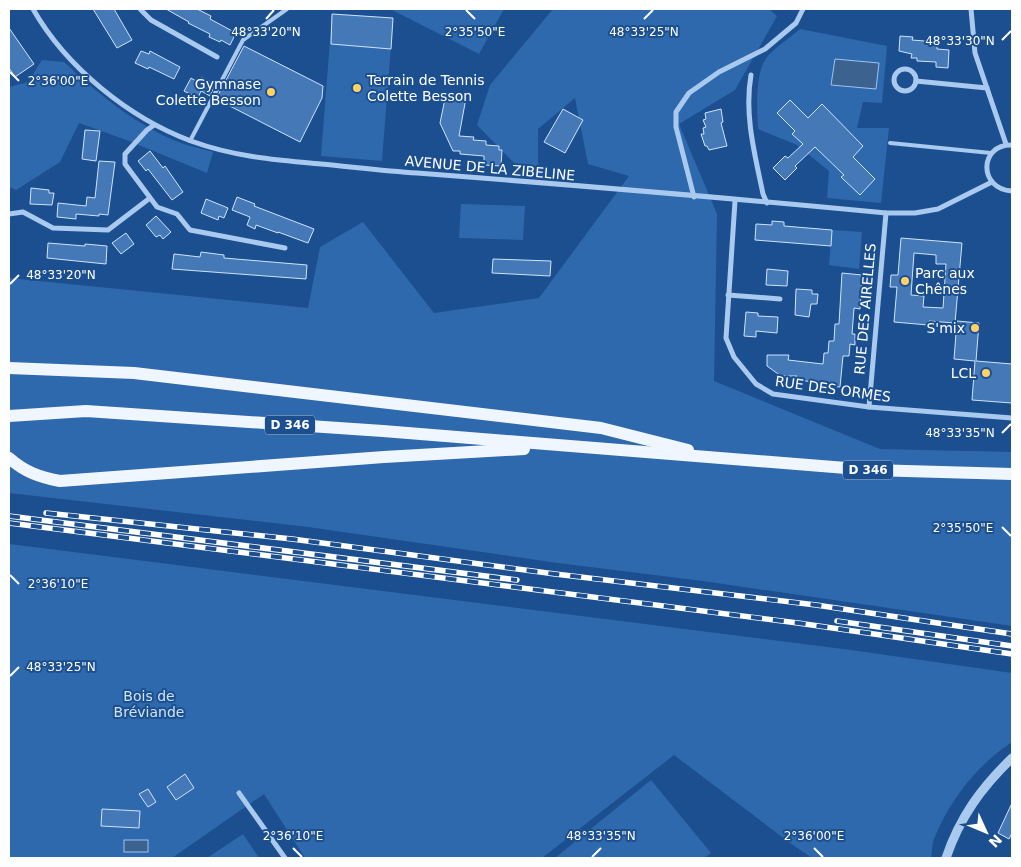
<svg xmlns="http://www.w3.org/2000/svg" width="1021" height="867" font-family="'DejaVu Sans',sans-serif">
	<rect width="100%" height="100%" fill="#1b4f8f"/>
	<!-- green -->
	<g fill="#2e69ad">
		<path d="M390 9H504L479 54Z"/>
		<path d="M553 9H769L777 16 735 90 679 124 717 214 714 381 880 449 1012 452V626L703 581 558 563 308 527 9 493V278L308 308 320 247 363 222 434 313 539 298 629 176 588 164 575 98 538 129V169L518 167 477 125 490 85Z"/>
		<path d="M332 15 393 20 382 161 321 156Z"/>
		<path d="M800 29 887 46 882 103 863 102 857 128H889L881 203 827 198 829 171 797 145 758 129C757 110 755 76 765 60 770 51 791 37 800 29Z"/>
		<path d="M42 60 64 62C96 92 131 121 171 139 184 145 199 148 213 152L207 173 129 141 79 123 60 162 16 190 9 187V87L28 82Z"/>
		<path d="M461 204 525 206 523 240 459 238Z"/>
		<path d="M832 230 862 232 859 269 829 265Z"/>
		<path d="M9 544 851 650 1012 673V742C978 764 949 801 934 839 932 845 932 852 931 858H812L790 843 674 755 542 858H305L264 794 172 858H9Z"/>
		<path d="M651 780 711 853 704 858H555Z"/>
		<path d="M243 834 259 858H207Z"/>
	</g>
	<!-- water -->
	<g fill="#3c6290" stroke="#9cc4f0">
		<path d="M835 59 879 63 876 89 831 85Z"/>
		<rect x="124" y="840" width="24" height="12"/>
	</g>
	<!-- building -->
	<g fill="#4478b7" stroke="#cfe3fa" fill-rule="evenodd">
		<path d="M93 9H114L132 40 117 48Z"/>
		<path d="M166 9H197L211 16 210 19 236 33 230 45 221 40 220 42 209 37 210 34 188 23 189 22Z"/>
		<path d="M332 14 393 18 391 49 331 44Z"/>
		<path d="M9 28 34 64 15 77 9 68Z"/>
		<path d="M900 36 913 37 912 40 937 42V49L949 50 948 68 936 67V62L917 61V58H911L912 54 899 51Z"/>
		<path d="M244 46 323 86 322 98 300 142 216 99Z"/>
		<path d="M141 51 149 54 150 51 180 67 174 79 149 67 148 69 135 63Z"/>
		<path d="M201 77 215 84 210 96 201 91 198 98 184 91 191 78 199 83Z"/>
		<path d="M446 94 466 98 459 136 474 137 473 140 486 141V145L499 146V150H502L501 166 484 165V156L460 154V151H453L440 123Z"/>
		<path d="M790 100 808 118 822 104 863 146 853 157 875 179 860 195 841 177 844 175 815 147 795 166 797 168 785 180 773 168 785 156 788 158 803 144 792 134 795 131 777 113Z"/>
		<path d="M563 109 583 120 565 153 544 142Z"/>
		<path d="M721 109 723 122 721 123 727 146 709 150 707 146H705L701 134H704L703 128 706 127 703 120 706 119 705 113Z"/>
		<path d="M85 130 100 131 96 161 82 159Z"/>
		<path d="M150 151 163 168 165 166 183 192 172 200 148 169 146 171 138 161Z"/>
		<path d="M99 161 115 162 108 215 99 214V216L76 214V219L57 217 58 203 86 206 87 197 95 198Z"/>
		<path d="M31 188 49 190V193H54L52 205 30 204Z"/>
		<path d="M237 197 255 204 254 206 314 229 308 243 278 232V233L256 225 255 229 247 225 250 217 232 210Z"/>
		<path d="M206 199 228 208 224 218 219 216 218 220 201 213Z"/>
		<path d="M156 216 171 232 163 239 160 235 156 237 146 225Z"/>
		<path d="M772 221 784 222V226L832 230 831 246 755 240 756 224 772 225Z"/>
		<path d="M126 233 134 244 121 254 112 243Z"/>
		<path d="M901 238 962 243 955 323 929 321 928 325 894 322 897 287H890L891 275H898ZM914 253 936 255V264H946L943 308 923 307 924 296 911 295Z"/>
		<path d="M48 243 85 246V244L107 246 106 264 47 258Z"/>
		<path d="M201 252 224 255V258L307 265 306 279 172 269 174 254 200 257Z"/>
		<path d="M493 259 551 261 550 276 492 273Z"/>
		<path d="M767 269 788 271 787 286 766 285Z"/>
		<path d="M842 273 862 275 860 309 854 308 852 334H855V345L850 344 849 356H843L840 387 816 385V382L796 380 797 376H781L767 366V355H789L788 360 823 364 824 353H828L829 341H834L835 324H839Z"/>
		<path d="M796 289 812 290V294H818L817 304H811L809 317 795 315Z"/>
		<path d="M746 312 758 313V316L778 317 777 333 756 331V337L744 336Z"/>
		<path d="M957 321 979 323 976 361 1012 364V403L972 400 975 361 954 359Z"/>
		<path d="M185 774 194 788 176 800 167 787Z"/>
		<path d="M148 789 156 802 148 807 139 794Z"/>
		<path d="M1012 803V833L1009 839 998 833Z"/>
		<path d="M102 809 140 811 139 828 101 826Z"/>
	</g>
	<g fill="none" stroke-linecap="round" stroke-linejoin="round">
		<!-- service -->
		<g stroke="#a9c9ee" stroke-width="4">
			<path d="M190 141 243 40 287 9"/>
			<path d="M890 143 991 153"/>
		</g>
		<!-- minor -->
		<g stroke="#a9c9ee" stroke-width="5">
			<path d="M33 9C66 67 129 118 191 141 235 157 276 160 321 164 353 167 385 171 417 173 573 185 730 198 886 213H915L938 209 992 182"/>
			<path d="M140 9 151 20 217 57"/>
			<path d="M971 9 975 53 1006 144"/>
			<circle cx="905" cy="80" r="11"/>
			<path d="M751 75C744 115 755 155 763 194L767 203"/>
			<path d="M916 81 987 88"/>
			<path d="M154 125 147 130 125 154V164L157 207 177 214 190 230 285 248"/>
			<path d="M1012 145C979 144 978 189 1012 191"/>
			<path d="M694 197 676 127V112L689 93 719 72 765 49 796 23 803 9"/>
			<path d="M735 201 726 338 734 357 756 384 773 394 869 407 1012 418"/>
			<path d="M9 214 23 212 53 228 108 230 150 198"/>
			<path d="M728 295 780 299"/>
			<path d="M869 407 886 213"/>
			<path d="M239 793 285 858"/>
		</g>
		<!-- tertiary -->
		<path stroke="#a9c9ee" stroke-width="9" d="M946 858C960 817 981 788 1012 758"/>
		<!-- primary -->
		<g stroke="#f0f6ff" stroke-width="12">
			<path d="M9 368 134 373 601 428 688 450"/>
			<path d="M9 416 86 411 383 431 871 470 1012 474"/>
			<path d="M9 458C25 472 39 477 60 481L384 457 524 449"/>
		</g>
		<defs>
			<g id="rail">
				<path d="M46 513 292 539 555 574 816 605 1012 634"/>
				<path d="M9 516 517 580"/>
				<path d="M9 523 798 623 1012 654"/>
				<path d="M837 621 1012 646"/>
			</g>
		</defs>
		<!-- rail casing -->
		<use href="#rail" stroke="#fff" stroke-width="5.5"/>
		<!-- rail -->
		<use href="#rail" stroke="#1b4f8f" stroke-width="4" stroke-dasharray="11" stroke-linecap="butt"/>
	</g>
	<!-- ticks -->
	<path fill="none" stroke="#fff" stroke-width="2" d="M466 10 475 19M266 19 274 10M644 19 653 10M1002 40 1011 31M10 72 19 81M10 284 19 275M1002 433 1011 424M1002 527 1011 536M10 575 19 584M10 676 19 667M293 848 302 857M814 848 823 857M592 857 601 848"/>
	<!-- markers -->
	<g fill="#ffd166" stroke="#1b4f8f" stroke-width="2">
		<circle cx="357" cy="88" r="5"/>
		<circle cx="271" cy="92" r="5"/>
		<circle cx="905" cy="281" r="5"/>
		<circle cx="975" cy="328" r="5"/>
		<circle cx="986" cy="373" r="5"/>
	</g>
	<g text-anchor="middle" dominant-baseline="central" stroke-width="4" stroke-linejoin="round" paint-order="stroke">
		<!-- shield labels -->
		<g fill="#1b4f8f" stroke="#bbcadd" stroke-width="1">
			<rect x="265" y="415.5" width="50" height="19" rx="4"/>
			<rect x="843" y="460.5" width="50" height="19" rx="4"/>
		</g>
		<g font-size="12" font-weight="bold" fill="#fff">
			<text x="290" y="425">D 346</text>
			<text x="868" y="470">D 346</text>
		</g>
		<!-- poi labels -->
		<g font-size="14" fill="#fff" stroke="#1b4f8f" text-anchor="end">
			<text x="367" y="80" text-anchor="start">Terrain de Tennis<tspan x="367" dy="16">Colette Besson</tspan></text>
			<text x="261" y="84">Gymnase<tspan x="261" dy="16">Colette Besson</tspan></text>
			<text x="915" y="273" text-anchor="start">Parc aux<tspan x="915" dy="16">Chênes</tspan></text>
			<text x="965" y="328">S'mix</text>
			<text x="976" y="373">LCL</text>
		</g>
		<!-- street labels -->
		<g font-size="14" fill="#fff" stroke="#1b4f8f">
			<text transform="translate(490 168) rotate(5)">AVENUE DE LA ZIBELINE</text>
			<text transform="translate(865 309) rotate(-85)">RUE DES AIRELLES</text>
			<text transform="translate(833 389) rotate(8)">RUE DES ORMES</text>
		</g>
		<!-- park labels -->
		<g font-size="14" fill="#cfe3fa" stroke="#1b4f8f">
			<text x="149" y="696">Bois de<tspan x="149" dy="16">Bréviande</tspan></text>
		</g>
	</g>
	<g font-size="12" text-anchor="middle" fill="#fff" stroke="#1b4f8f" stroke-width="4" stroke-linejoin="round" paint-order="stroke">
		<text x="475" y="36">2°35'50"E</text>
		<text x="266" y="36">48°33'20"N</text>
		<text x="644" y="36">48°33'25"N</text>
		<text x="960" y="45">48°33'30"N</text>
		<text x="58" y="85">2°36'00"E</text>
		<text x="61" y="279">48°33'20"N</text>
		<text x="960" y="437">48°33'35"N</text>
		<text x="963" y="532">2°35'50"E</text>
		<text x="58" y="588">2°36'10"E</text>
		<text x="61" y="671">48°33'25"N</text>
		<text x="601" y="840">48°33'35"N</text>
		<text x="293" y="840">2°36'10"E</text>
		<text x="814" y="840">2°36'00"E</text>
	</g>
	<!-- border -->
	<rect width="1021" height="867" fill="none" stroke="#ffffff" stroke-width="20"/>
	<!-- north arrow -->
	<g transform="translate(986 832) rotate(134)" stroke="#1b4f8f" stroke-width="4" paint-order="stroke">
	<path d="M0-4L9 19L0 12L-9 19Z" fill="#ffffff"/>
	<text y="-8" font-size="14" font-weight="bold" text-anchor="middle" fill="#ffffff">N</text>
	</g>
</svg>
